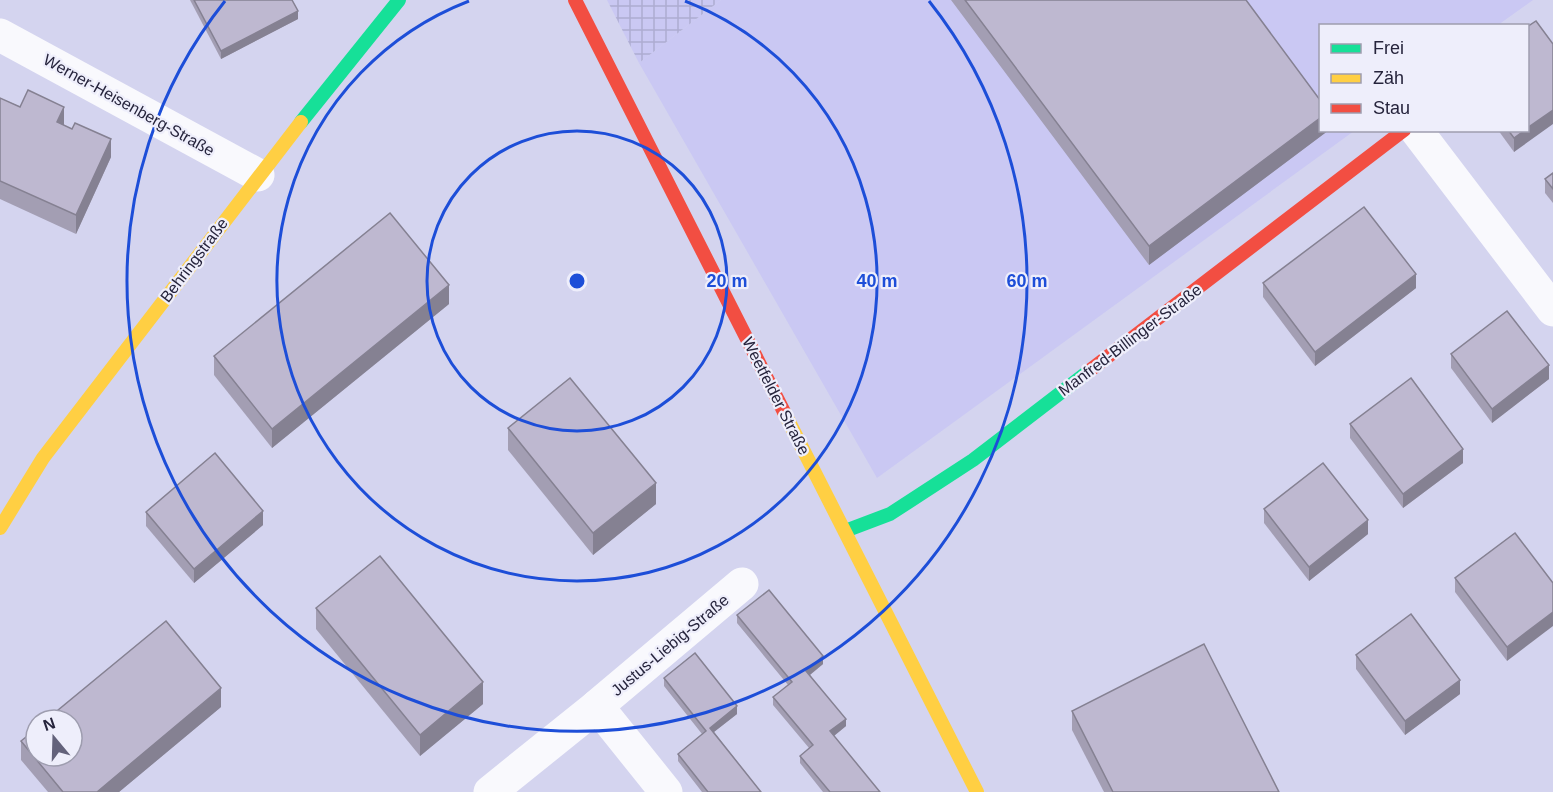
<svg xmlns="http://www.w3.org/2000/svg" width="1553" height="792" font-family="Helvetica,sans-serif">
	<defs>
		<pattern id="industrial-grid" width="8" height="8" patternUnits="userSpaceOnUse" patternTransform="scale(1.5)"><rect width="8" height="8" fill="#cac8f3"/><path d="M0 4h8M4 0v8" fill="none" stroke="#adacd1"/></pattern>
	</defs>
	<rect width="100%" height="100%" fill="#d4d4ef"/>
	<!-- built -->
	<path fill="#cac8f3" d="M721 0H1533L1498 25 1320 26V130L1354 131 877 478 639 63Z"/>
	<!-- industrial -->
	<path fill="url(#industrial-grid)" d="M607 0H721L639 63Z"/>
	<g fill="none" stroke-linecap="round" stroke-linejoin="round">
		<!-- street -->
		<g stroke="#f9f9fd" stroke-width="33">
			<path d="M0 35 258 175"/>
			<path d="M1416 130 1553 310"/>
			<path d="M597 706 742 584"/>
			<path d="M490 792 597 706 666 792"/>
		</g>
		<!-- fast -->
		<g stroke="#16e098" stroke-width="14">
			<path d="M301 122 399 0"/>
			<path d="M845 531 890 514 973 460 1089 371"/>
		</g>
		<!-- slow -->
		<g stroke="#ffcf43" stroke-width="14">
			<path d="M784 412 977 792"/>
			<path d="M0 528 43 458 301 122"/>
		</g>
		<!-- jam -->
		<g stroke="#f24e42" stroke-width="14">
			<path d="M575 0 784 412"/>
			<path d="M1089 371 1404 130"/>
		</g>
	</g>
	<!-- wall -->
	<g fill="#a39eb3">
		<path d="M190 0H292L298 19 221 59Z"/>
		<path d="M951 0H1246L1320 130H1329L1149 265Z"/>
		<path d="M0 98 64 125 111 157 76 234 0 199Z"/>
		<path d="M1498 130H1527L1514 152Z"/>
		<path d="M1553 173V203L1545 193V179Z"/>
		<path d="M1263 283 1416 288 1315 366 1263 297Z"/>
		<path d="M449 304 272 448 214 375V356Z"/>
		<path d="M1451 354 1549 379 1492 423 1451 368Z"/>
		<path d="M1350 424 1463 463 1403 508 1350 438Z"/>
		<path d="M508 428 656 504 593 555 508 450Z"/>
		<path d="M1264 509 1368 534 1309 581 1264 523Z"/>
		<path d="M146 512 263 525 194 583 146 526Z"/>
		<path d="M1515 533 1507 661 1455 592V578Z"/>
		<path d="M316 608 483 704 420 756 316 629Z"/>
		<path d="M737 615 823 664 810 675 846 726 834 736 880 792H823L800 763V756L809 748 773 705V697L788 685 737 623Z"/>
		<path d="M1356 655 1460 694 1405 735 1356 669Z"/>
		<path d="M664 678 737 714 714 732 761 792H702L678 761V754L702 734 664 686Z"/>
		<path d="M221 707 119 792H48L21 760V741Z"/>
		<path d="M1072 711 1279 792H1104L1072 730Z"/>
	</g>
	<!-- shaded-wall -->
	<g fill="#858192">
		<path d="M298 11V19L221 59V51Z"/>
		<path d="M64 107V126L57 122Z"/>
		<path d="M1553 110V124L1514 152V138L1525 130H1527V128Z"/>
		<path d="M1320 118V130H1329L1149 265V246Z"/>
		<path d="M111 139V157L76 234V215Z"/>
		<path d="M1416 274V288L1315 366V352Z"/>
		<path d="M449 285V304L272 448V429Z"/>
		<path d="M1549 365V379L1492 423V409Z"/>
		<path d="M1463 449V463L1403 508V494Z"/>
		<path d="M656 483V504L593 555V533Z"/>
		<path d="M263 511V525L194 583V569Z"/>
		<path d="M1368 520V534L1309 581V567Z"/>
		<path d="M1553 612V626L1507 661V647Z"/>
		<path d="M823 656V664L806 678V671Z"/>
		<path d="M1460 680V694L1405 735V721Z"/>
		<path d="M483 682V704L420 756V735Z"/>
		<path d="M221 688V707L119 792H97Z"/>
		<path d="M737 706V714L710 735V728Z"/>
		<path d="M846 719V726L830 739V731Z"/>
	</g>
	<!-- building -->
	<g fill="#beb8d0" stroke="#858192" stroke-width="1.5">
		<path d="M194 0H292L298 11 221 51Z"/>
		<path d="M965 0H1246L1320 100V118L1149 246Z"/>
		<path d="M1536 21 1553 44V110L1527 128V27Z"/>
		<path d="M28 90 64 107 57 122 72 129 75 123 111 139 76 215 0 181V98L20 107Z"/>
		<path d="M1508 130H1525L1514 138Z"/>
		<path d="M1553 173V189L1545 179Z"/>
		<path d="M1364 207 1416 274 1315 352 1263 283Z"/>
		<path d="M390 213 449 285 272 429 214 356Z"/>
		<path d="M1507 311 1549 365 1492 409 1451 354Z"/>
		<path d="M570 378 656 483 593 533 508 428Z"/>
		<path d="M1411 378 1463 449 1403 494 1350 424Z"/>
		<path d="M215 453 263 511 194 569 146 512Z"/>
		<path d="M1323 463 1368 520 1309 567 1264 509Z"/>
		<path d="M1515 533 1553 583V612L1507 647 1455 578Z"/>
		<path d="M380 556 483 682 420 735 316 608Z"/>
		<path d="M769 590 823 656 806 671 846 719 830 731 880 792H830L800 756 813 745 773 697 792 682 737 615Z"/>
		<path d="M1411 614 1460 680 1405 721 1356 655Z"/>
		<path d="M166 621 221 688 97 792H63L21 741 36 729V756H72V720H46Z"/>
		<path d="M1204 644 1279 792H1113L1072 711Z"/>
		<path d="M695 653 737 706 710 728 761 792H708L678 754 706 731 664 678Z"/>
	</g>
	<!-- distance rings -->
	<g fill="none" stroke="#1d4ed8" stroke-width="3">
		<circle cx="577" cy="281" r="150"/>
		<path d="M685 1A300 300 0 1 1 469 1"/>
		<path d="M929 1A450 450 0 1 1 225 1"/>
	</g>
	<g text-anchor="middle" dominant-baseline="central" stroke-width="4.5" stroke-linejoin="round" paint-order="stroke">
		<!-- street labels -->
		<g font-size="16" fill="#26243c" stroke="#eeeefb">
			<text transform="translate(129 105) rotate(29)">Werner-Heisenberg-Straße</text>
			<text transform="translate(194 260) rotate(-53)">Behringstraße</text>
			<text transform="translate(1130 340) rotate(-37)">Manfred-Billinger-Straße</text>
			<text transform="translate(776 396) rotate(63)">Weetfelder Straße</text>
			<text transform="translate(670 645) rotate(-40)">Justus-Liebig-Straße</text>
		</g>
	</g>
	<circle cx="577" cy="281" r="9" fill="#1d4ed8" stroke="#eeeefb" stroke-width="3"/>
	<g font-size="18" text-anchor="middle" font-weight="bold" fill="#1d4ed8" stroke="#eeeefb" stroke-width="4.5" stroke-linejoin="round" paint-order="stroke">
		<text x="727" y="287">20 m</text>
		<text x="877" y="287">40 m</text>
		<text x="1027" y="287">60 m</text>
	</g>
	<!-- legend -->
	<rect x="1319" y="24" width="210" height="108" fill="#eeeefb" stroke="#9e9daf" stroke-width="1.5"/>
	<rect x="1331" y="44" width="30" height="9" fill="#16e098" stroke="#9e9daf" stroke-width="1.5"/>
	<text x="1373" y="54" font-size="18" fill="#26243c">Frei</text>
	<rect x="1331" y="74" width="30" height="9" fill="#ffcf43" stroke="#9e9daf" stroke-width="1.5"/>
	<text x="1373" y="84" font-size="18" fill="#26243c">Zäh</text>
	<rect x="1331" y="104" width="30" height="9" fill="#f24e42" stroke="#9e9daf" stroke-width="1.5"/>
	<text x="1373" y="114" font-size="18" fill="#26243c">Stau</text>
	<!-- north arrow -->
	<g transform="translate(54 738) rotate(341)"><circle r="28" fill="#eeeefb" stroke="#9e9daf" stroke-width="1.5"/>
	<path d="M0-4.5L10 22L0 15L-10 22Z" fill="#63627b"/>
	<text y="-9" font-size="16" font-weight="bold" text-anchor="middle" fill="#26243c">N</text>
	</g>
</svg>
